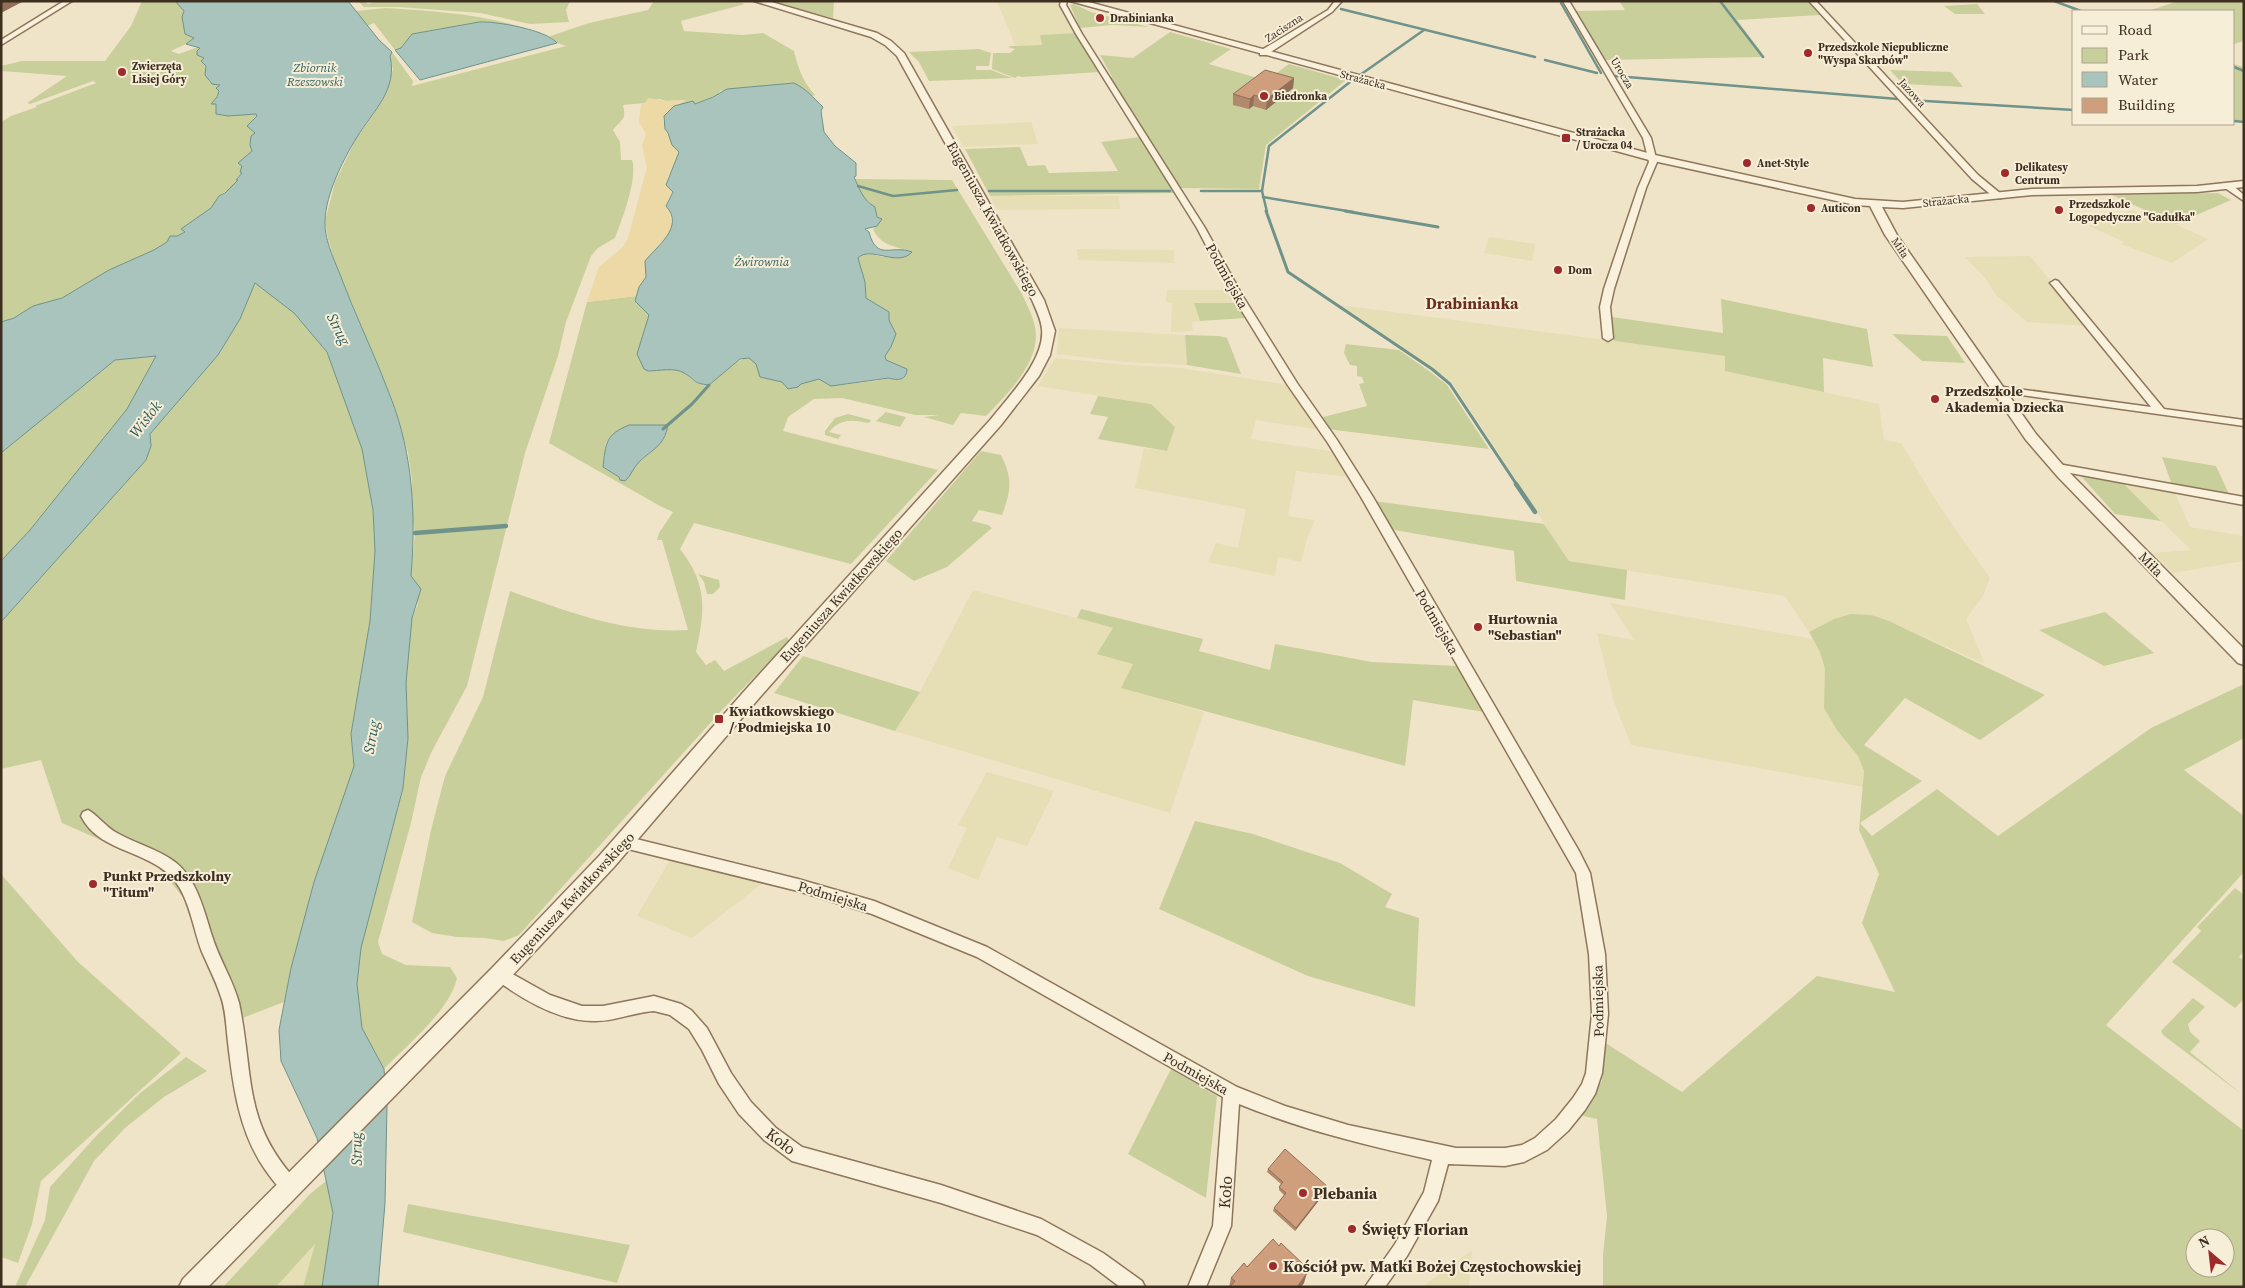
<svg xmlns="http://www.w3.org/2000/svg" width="2245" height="1288" font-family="'Source Serif 4',serif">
	<rect width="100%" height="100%" fill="#f0e4c8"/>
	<!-- farmland -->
	<g fill="#e6deb5">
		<path d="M997 1H1058L1075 33 1040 35 1043 45H1015Z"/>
		<path d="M1031 122 1038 144 963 147 952 126Z"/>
		<path d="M990 196H1119L1120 209 997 210Z"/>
		<path d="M2132 210 2164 223 2168 221 2208 239 2172 263 2121 244 2124 242 2089 226Z"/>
		<path d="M1489 237 1535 244 1532 261 1484 253Z"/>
		<path d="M1077 249 1174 250V263L1078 260Z"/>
		<path d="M2030 256 2088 326 2027 322 1996 295 1985 278 1965 257Z"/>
		<path d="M1167 290H1231L1238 303 1194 304 1200 321 1192 322 1193 331 1171 332 1172 303 1166 302Z"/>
		<path d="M1340 305 1726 356 1725 371 1879 404 1884 440 1901 443 1938 504 1990 578 1983 596 1966 619 1985 664 1889 621 1834 619 1809 632 1785 596 1569 561 1451 381Z"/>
		<path d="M1059 328 1185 335 1187 365 1125 362 1057 354Z"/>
		<path d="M1055 358 1126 365 1180 368 1289 385 1321 430 1256 420 1251 439 1336 452 1350 477 1296 471 1288 516 1315 520 1308 535 1301 562 1278 557 1275 576 1208 562 1216 543 1238 548 1246 509 1135 488 1144 448 1167 451 1175 427 1151 404 1038 386Z"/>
		<path d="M2123 483 2174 491 2190 527 2244 536V561L2173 573 2153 553 2191 550Z"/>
		<path d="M973 590 1113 628 1133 664 1122 688 1204 712 1170 813 895 731 920 692Z"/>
		<path d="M1610 603 1813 639 1820 652 1850 744 1858 756 1864 771 1863 787 1631 745 1614 702 1597 633 1634 640Z"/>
		<path d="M987 772 1054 791 1027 846 997 837 978 880 948 868 967 828 958 825Z"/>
		<path d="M670 860 689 865 763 883 692 938 637 916Z"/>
		<path d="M316 1243 303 1287H276Z"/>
		<path d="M1472 1250 1469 1287H1422Z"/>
	</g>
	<!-- green -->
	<g fill="#c9cf9b" fill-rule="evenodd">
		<path d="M142 1H175L183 8V22L195 38 186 44 171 51 179 54 195 48H201L209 82 220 85 217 97 211 104H216L218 107 216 114 228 116 256 114 257 116 254 118 250 129 255 133 250 140 252 151 239 163 242 165 240 172 242 173 236 179 238 180 235 185 219 196 211 208 181 229 186 231 177 236H170L167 242 154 250 109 270 62 298 33 306 14 318 1 322V122L11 116 37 107 35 106 96 83 93 81 30 104 27 103 67 76 1 71V66L22 61H105L131 26Z"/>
		<path d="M358 1H366L367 4 380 1H570L566 10 569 22 530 24 480 13 398 7H364Z"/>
		<path d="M654 1H735L745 4 681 21 684 31 742 35 763 33 794 51C798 68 803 82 815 95L812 96 794 83H790C766 87 744 87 720 91L718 94 695 104 693 101 678 105 686 100 666 101 660 99 645 103 623 105C627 121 621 119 613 130L620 142 621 160H632C638 178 622 220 615 238L598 248 591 256 566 322 558 356 525 453 467 686 432 751 421 777 411 823 378 942 382 954 406 965 450 967 457 978C451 1009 406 1046 384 1069L362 1028 357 984 361 948 403 788 408 738 406 683 412 618 418 604 411 576 415 533 412 517V481L408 453 392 399 335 263 328 239 325 221 335 182 357 137 373 115 393 70 390 56 392 52 413 81 412 86 566 46 557 43 550 36 589 23 648 10Z"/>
		<path d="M769 1H834L833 18Z"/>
		<path d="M1619 1H1808L1820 15 1737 20 1765 57 1604 60 1576 11 1625 10Z"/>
		<path d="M2178 1H2244V41L2234 44V11H2148Z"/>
		<path d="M1074 4 1091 12 1149 27 1113 25 1080 28 1070 5Z"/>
		<path d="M1977 4 1985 14H1955L1944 6Z"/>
		<path d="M386 8C431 11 485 14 527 29L491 22 471 23 412 34 401 48 395 50 374 23 367 26 356 11Z"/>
		<path d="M1170 32 1231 49 1209 64 1261 79 1267 80 1289 64 1346 80 1266 145 1259 189 1178 188 1107 76 1112 77 1100 55 1133 58Z"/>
		<path d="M1075 33 1100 72 1022 77 1018 76 1015 78 992 69 993 53H1010L1015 49 1008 47 1011 46 1042 45 1040 35Z"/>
		<path d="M979 49 991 53 989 66H976V70H991L1012 78 929 81 919 62 909 52Z"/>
		<path d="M2234 64 2244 67V121L2234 120Z"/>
		<path d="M1890 70 1951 72 1963 87 1903 84Z"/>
		<path d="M1140 137 1175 193 990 196 965 149 1020 147 1028 166 1045 165 1049 173 1118 171 1101 142Z"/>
		<path d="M855 179 952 180 1022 294C1027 305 1033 316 1035 327 1042 361 1007 394 986 416L961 413 953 425 924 417 939 415H915L842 398 814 399 788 417 783 431 938 470 851 564 694 523 680 549C708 585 705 610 696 652L706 665 715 660 724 671 787 637 789 641 722 710 519 935 504 941 485 938 457 937 432 933 412 922 431 830 445 776 483 697 510 591C569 612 625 634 688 630L662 540H657L659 533 673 512 660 506 549 443 587 302 636 296 635 301 649 315 648 371C658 371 675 367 684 373 696 380 691 383 709 385 719 379 741 351 753 360 758 363 760 372 763 377L782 382 785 386 819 379 831 386 875 381 890 378 902 367 893 365 886 360 885 356 891 347 896 334 881 307 866 298 865 282 858 258C867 249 875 257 886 257 893 258 900 257 907 256L909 251C894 246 880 245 873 229L882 219 877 217 875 207 862 196ZM629 425H667C665 442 653 450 641 460 631 468 633 472 619 477L603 467 606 442Z"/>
		<path d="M2218 193 2231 200 2176 224 2112 195Z"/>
		<path d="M255 283 294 313 327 352 362 449 373 510 375 551 370 621 351 734 354 766 314 882 291 968 284 1002 240 1019 227 1017 183 897 158 867 146 860 62 823 41 760 1 769V622L146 460 151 446 150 434 218 355 240 319Z"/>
		<path d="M1721 299 1867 329 1873 367 1823 358 1824 392 1725 371V356L1614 341 1612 317 1723 333Z"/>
		<path d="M1194 303H1238L1246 318 1200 321Z"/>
		<path d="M1892 334 1947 336 1965 363 1922 361Z"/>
		<path d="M1185 335 1219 336 1227 338 1241 374 1187 365Z"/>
		<path d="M1346 344 1399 350 1429 371 1447 385 1489 449 1327 429 1319 418 1367 406 1359 384 1364 383 1362 377 1357 376V366L1350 365 1344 353Z"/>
		<path d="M156 356 127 409 30 530 1 561V453L115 360Z"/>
		<path d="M1098 396 1151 404 1175 427 1167 451 1098 439 1108 417 1090 414Z"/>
		<path d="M886 412 906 417 900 427 876 421Z"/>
		<path d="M848 414 871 420 869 423C853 419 839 419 829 432L841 435 838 439 825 435V431L835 418Z"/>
		<path d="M981 451 1001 455C1013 479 1011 491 1002 515L979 510 972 521 988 525 992 528 947 567 914 581 886 561Z"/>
		<path d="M2162 457 2216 466 2229 494 2172 485Z"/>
		<path d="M2080 475 2123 483 2161 521 2115 514Z"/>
		<path d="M1374 501 1544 524 1569 561 1627 570 1625 600 1516 581 1514 551 1389 529Z"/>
		<path d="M698 574 719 580 720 587 713 594H707L704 582Z"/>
		<path d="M1081 609 1203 639 1199 651 1270 670 1275 644 1372 662 1457 666 1484 712 1413 700 1405 766 1121 688 1133 664 1097 654 1113 628 1077 618Z"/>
		<path d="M2105 612 2154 653 2104 666 2039 630Z"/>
		<path d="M1851 614 1871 615 1889 621 2045 695 1980 740 1905 698 1864 745 1922 781 1860 823 1872 836 1937 789 1998 836 2151 728 2244 684V738L2184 770 2244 816V872L2106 1025 2244 1131V1287H1603V1255L1607 1216 1597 1119 1579 1115 1602 1081 1604 1042 1682 1092 1817 976 1895 992 1862 923 1879 874 1859 830 1864 771 1858 756 1837 730 1824 708 1825 669 1820 652 1809 632 1834 619ZM2195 1238H2225V1268H2195Z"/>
		<path d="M803 656 920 692 895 731 774 693Z"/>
		<path d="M1195 821 1253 834 1340 863 1392 894 1385 907 1419 918 1415 1007 1308 976 1159 909Z"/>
		<path d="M1 874 78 962 181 1053 41 1181 32 1224 18 1263 1 1257Z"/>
		<path d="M2235 888 2244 895V951L2239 957 2244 960V999L2235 1008 2172 962 2201 931 2197 927Z"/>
		<path d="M2193 998 2205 1007 2188 1024 2190 1032 2200 1041 2190 1052 2244 1096 2163 1035 2161 1031Z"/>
		<path d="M186 1057 207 1071 164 1097 125 1128 94 1161 25 1287H15L45 1220 50 1187 98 1134 139 1094Z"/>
		<path d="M1171 1069 1217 1096 1206 1198 1128 1154Z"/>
		<path d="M326 1181 333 1213 322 1287H303L315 1244 276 1287H223L310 1194Z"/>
		<path d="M408 1204 630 1245 617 1283 403 1232Z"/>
	</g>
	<!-- sand -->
	<path fill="#ecd9a5" d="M648 98 666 101 687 100 674 106 663 119C665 133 673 141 679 152 677 164 667 173 666 185L673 192 667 201 672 225 667 237 649 256 646 277 636 296 587 302 599 267 623 247 628 238 647 167 642 146 646 134 639 122 641 104 645 103Z"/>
	<!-- water -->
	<g fill="#a9c4bc" stroke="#6f938a">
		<path d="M175 1H348L379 40 392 52 390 56C398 90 373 111 357 137 343 160 326 193 325 221 324 238 333 257 339 272 355 315 375 355 391 398 413 455 416 515 411 576L421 589 412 618 406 683 408 738 403 788 361 948 357 984 362 1028 384 1069 387 1106 385 1203 378 1287H322L333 1213 317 1138 281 1061 279 1030 291 968 314 882 354 766 351 734 370 621 375 551 373 510 362 449 327 352 294 313 255 283 240 319 218 355 150 434 151 446 146 460 1 622V561L30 530 127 409 156 356 115 360 1 453V322L14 318 33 306 62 298 109 270 154 250 167 242 170 236H177L185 232 181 229 211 208 219 196 225 193 238 180H236L242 173 240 172 242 166 238 163 252 151 250 145 251 136 255 133 247 126 257 116 256 114 228 116 216 114V104H211L217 97 219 91 216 88 220 85 212 84 205 75 206 66 201 61 204 58 197 55V51L200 48 186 44 194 38 185 34 182 17 184 11Z"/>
		<path d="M479 22C496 21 547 30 557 43L420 80 395 50 401 48 412 34Z"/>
		<path d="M794 83C808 90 812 97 823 107L821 111 824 132 835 146 856 163V176L854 177C860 190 863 200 875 207L877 217 882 219 877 226 865 229 869 232C877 262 891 244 912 252 898 268 870 245 858 258L865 282 866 298 889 312V320L896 334 891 347 885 356 886 360 907 369C907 380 898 381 889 378L831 386 819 379 801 384 798 387 788 389 782 382 760 377 756 364 749 358 740 359 709 385C691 383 697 380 684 373 675 367 658 371 648 371L644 369 637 354 649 315 635 301 639 287 646 277 645 261C657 246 685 227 666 206L673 192 666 185 679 152 672 145 668 133 665 129 664 116 674 106 693 101 695 104 713 97 727 89Z"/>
		<path d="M629 425H668C664 447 652 449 639 462 633 468 631 476 625 481L620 480 619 477 603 467C606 443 605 435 629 425Z"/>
	</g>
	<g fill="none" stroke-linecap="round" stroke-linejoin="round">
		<!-- stream-far2 -->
		<g stroke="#6f938a" stroke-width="2.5">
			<path d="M1720 1 1763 57"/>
			<path d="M2054 1 2081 11"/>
			<path d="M1561 3 1601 73"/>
			<path d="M1341 9 1535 57"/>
			<path d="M1545 60 1597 73"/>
			<path d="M2234 67 2244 71"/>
			<path d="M1360 75 1424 30"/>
			<path d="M1615 76 1898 99"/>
			<path d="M1909 100 2074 110"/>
			<path d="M2234 121 2244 122"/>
			<path d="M858 186 893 196 957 190"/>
			<path d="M989 191H1170"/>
			<path d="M1201 191H1262L1267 212"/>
			<path d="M1262 191 1269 146 1350 82"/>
			<path d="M1263 197 1353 212"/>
		</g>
		<!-- stream-far1 -->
		<g stroke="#6f938a" stroke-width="3">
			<path d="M1266 211 1288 272 1432 369 1450 384 1517 485"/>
			<path d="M1345 211 1438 227"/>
			<path d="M663 429 692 404 709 385"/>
		</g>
		<!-- stream -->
		<g stroke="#6f938a" stroke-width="4.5">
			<path d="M1516 484 1535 512"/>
			<path d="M415 533 506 526"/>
		</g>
		<defs>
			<g id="minor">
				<path d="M64 1H72L1 45V40Z"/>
				<path d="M1061 1H1067L1066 5 1082 34 1205 228 1242 295 1297 383 1337 440 1373 497 1579 851 1590 873 1605 954 1608 1014 1602 1073 1595 1094 1585 1110 1568 1131 1547 1150 1524 1162 1505 1166 1448 1164 1438 1201 1407 1256 1385 1287H1365L1395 1244 1424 1192 1432 1160C1365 1145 1303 1130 1239 1104L1231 1226 1206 1287H1188L1213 1226 1223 1097 977 957 872 914 798 891 624 848 619 846 617 842 619 838 624 836 798 879 874 901 987 947 1237 1087 1285 1106 1348 1125 1456 1148H1505L1522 1145 1535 1138 1556 1119 1573 1098 1582 1084 1586 1073 1592 1014 1589 954 1576 873 1361 497 1328 443 1287 384 1232 295 1197 228 1076 34 1060 5Z"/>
				<path d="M1335 1H1342L1332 12 1266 55H1260V51L1328 10Z"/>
				<path d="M1563 1H1569L1651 138 1657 162 1646 188 1614 289 1610 307 1613 338 1608 341 1603 338 1600 307 1604 289 1638 188 1649 162 1643 138Z"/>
				<path d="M1809 1H1816L1978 175 2001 194V198H1995L1972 179Z"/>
				<path d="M2225 184H2231L2244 195V201L2225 188Z"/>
				<path d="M2055 280 2058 281 2164 409 2244 420V426L1992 391 1991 389 1996 386 2151 407 2052 285 2050 283Z"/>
				<path d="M2058 464 2244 497V505L2054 470 2053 468Z"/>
				<path d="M88 810C95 813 107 828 117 833 136 844 158 849 175 862 197 879 204 911 212 936 219 959 233 980 239 1003 254 1074 242 1121 296 1180L299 1186 296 1192 290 1195C279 1190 271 1178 264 1168 239 1131 233 1086 228 1042 226 1026 226 1009 220 994 215 979 208 966 202 952 192 926 189 889 165 871 139 850 97 849 81 816L83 812Z"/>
				<path d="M500 967 550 995 582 1006H603L654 996 681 1004 691 1010 707 1028 731 1073 751 1102 776 1128 802 1147 941 1185 1041 1219 1103 1253 1142 1281 1145 1287H1120L1091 1265 1037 1235 941 1203 792 1161 764 1140 739 1114 719 1084 702 1050 689 1029 670 1015 654 1011C634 1012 614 1022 593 1021 558 1021 522 999 495 979L492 974 495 969Z"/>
			</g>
			<g id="tertiary">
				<path d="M754 1H768L877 33 891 41 904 53 1044 300 1055 331 1050 355 1039 376 1001 425 760 697 614 867 507 981 208 1287H179L183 1279 493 967 600 855 748 687 991 419C1009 396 1045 360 1042 329 1041 319 1036 309 1032 300L897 56 885 45 871 37Z"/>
				<path d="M1070 1H1085L1655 155 1855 199 1903 202 2032 189 2197 186 2244 181V187L2197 192 2032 195 1903 208 1882 207 1897 235 2036 434 2068 471 2244 649V665L2238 663 2058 477 2026 440 1885 235 1870 206 1855 205 1649 160Z"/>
			</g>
		</defs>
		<!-- minor casing -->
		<use href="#minor" stroke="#8d765c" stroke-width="3"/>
		<!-- tertiary casing -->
		<use href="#tertiary" stroke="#8d765c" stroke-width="3"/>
		<!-- minor -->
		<use href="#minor" fill="#faf1dc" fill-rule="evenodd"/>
		<!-- tertiary -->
		<use href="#tertiary" fill="#faf1dc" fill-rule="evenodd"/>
	</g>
	<!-- wall -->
	<g fill="#b2896c">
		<path d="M1294 78 1293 88 1266 110 1253 106 1249 109 1233 105V94Z"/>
		<path d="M1268 1169 1328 1187 1327 1190 1295 1231 1273 1211 1274 1208 1284 1195 1279 1190V1187L1281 1184 1267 1172Z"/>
		<path d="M1247 1267H1301L1304 1283 1301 1287H1229L1231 1278Z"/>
	</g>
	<!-- shaded-wall -->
	<g fill="#916f58">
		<path d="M1 1H24L1 13Z"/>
		<path d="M1294 78 1293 88 1266 110 1267 99Z"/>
		<path d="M1254 95 1253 106 1249 109 1250 99Z"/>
		<path d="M1328 1187 1327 1190 1295 1231 1296 1228Z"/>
		<path d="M1307 1273 1304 1283 1301 1287H1297Z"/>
	</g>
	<!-- building -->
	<g fill="#cf9f7d" stroke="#916f58">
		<path d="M1265 70 1294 78 1267 99 1254 95 1250 99 1233 94Z"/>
		<path d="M1285 1149 1328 1187 1296 1228 1274 1208 1286 1193 1279 1187 1283 1182 1268 1169Z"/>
		<path d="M1273 1239 1279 1246 1281 1243 1303 1264 1300 1266 1307 1273 1297 1287H1230L1235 1281 1231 1278 1244 1263 1247 1267Z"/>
	</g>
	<!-- markers -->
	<g fill="#9e2a2b" stroke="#f7eed8" stroke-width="2">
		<circle cx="1100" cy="18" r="5"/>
		<circle cx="1808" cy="53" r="5"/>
		<circle cx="122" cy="72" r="5"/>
		<circle cx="1264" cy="96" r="5"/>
		<rect x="1561" y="133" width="10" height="10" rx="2.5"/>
		<circle cx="1747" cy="163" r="5"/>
		<circle cx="2005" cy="173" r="5"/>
		<circle cx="1811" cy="208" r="5"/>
		<circle cx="2059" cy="210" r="5"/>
		<circle cx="1558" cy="270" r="5"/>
		<circle cx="1935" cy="399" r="5"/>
		<circle cx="1478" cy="627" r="5"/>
		<rect x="714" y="714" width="10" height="10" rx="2.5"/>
		<circle cx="93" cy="884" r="5"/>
		<circle cx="1303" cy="1193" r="5"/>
		<circle cx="1352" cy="1229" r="5"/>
		<circle cx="1273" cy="1266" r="5"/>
	</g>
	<g text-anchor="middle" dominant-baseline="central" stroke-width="4" stroke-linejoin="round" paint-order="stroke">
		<!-- far-poi labels -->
		<g font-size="11" font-weight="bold" fill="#3d2e20" stroke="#f7eed8" text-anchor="start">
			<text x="1110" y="18">Drabinianka</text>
			<text x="1818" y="47">Przedszkole Niepubliczne<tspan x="1818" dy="13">"Wyspa Skarbów"</tspan></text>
			<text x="132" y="66">Zwierzęta<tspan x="132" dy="13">Lisiej Góry</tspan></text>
			<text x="1274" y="96">Biedronka</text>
			<text x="1576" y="132">Strażacka<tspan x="1576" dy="13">/ Urocza 04</tspan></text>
			<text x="1757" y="163">Anet-Style</text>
			<text x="2015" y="167">Delikatesy<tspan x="2015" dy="13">Centrum</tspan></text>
			<text x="2069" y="204">Przedszkole<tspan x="2069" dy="13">Logopedyczne "Gadułka"</tspan></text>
			<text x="1821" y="208">Auticon</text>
			<text x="1568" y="270">Dom</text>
		</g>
		<!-- far-street labels -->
		<g font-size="11" fill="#3d2e20" stroke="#f7eed8">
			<text transform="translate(1284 28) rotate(-33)">Zaciszna</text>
			<text transform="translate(1622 73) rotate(59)">Urocza</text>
			<text transform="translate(1363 80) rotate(15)">Strażacka</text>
			<text transform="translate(1912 93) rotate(48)">Jazowa</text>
			<text transform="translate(1946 201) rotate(-6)">Strażacka</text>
			<text transform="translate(1900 248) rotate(56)">Miła</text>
		</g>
		<!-- far-water labels -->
		<g font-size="12" font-style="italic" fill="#2f5d5a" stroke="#f7eed8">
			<text x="315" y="68">Zbiornik<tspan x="315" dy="14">Rzeszowski</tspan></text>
			<text x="762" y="262">Żwirownia</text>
		</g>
		<!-- street labels -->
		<g font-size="14" fill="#3d2e20" stroke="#f7eed8">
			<text transform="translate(993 219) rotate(61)">Eugeniusza Kwiatkowskiego</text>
			<text transform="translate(1227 276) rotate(61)">Podmiejska</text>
			<text transform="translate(2151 564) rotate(46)">Miła</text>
			<text transform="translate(841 595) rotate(-48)">Eugeniusza Kwiatkowskiego</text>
			<text transform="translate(1437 622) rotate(60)">Podmiejska</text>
			<text transform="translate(833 896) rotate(17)">Podmiejska</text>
			<text transform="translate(572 898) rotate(-47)">Eugeniusza Kwiatkowskiego</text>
			<text transform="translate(1598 1001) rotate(-91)">Podmiejska</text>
			<text transform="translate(1196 1073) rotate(29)">Podmiejska</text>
		</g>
		<!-- poi labels -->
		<g font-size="14" font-weight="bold" fill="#3d2e20" stroke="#f7eed8" text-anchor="start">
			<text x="1945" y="391">Przedszkole<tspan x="1945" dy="16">Akademia Dziecka</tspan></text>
			<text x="1488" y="619">Hurtownia<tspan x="1488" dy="16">"Sebastian"</tspan></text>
			<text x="729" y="711">Kwiatkowskiego<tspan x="729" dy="16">/ Podmiejska 10</tspan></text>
			<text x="103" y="876">Punkt Przedszkolny<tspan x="103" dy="16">"Titum"</tspan></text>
		</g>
		<!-- water labels -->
		<g font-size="15" font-style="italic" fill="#2f5d5a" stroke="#f7eed8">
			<text transform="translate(339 329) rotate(63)">Strug</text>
			<text transform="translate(145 419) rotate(-52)">Wisłok</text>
			<text transform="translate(371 737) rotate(-80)">Strug</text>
			<text transform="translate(356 1149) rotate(-91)">Strug</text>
		</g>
		<!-- far-district labels -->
		<g font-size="16" font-weight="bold" fill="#6b2e1e" stroke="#f7eed8">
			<text x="1472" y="303">Drabinianka</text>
		</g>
		<!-- near-street labels -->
		<g font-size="16" fill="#3d2e20" stroke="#f7eed8">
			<text transform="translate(781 1141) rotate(37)">Koło</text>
			<text transform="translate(1225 1192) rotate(-86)">Koło</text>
		</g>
		<!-- near-poi labels -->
		<g font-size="16" font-weight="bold" fill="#3d2e20" stroke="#f7eed8" text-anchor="start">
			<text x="1313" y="1193">Plebania</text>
			<text x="1362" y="1229">Święty Florian</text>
			<text x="1283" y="1266">Kościół pw. Matki Bożej Częstochowskiej</text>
		</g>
	</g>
	<!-- border -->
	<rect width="2245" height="1288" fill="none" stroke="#3d2e20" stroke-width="5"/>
	<!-- legend -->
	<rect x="2072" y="10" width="162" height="115" fill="#f7eed8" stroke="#ada18e"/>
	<rect x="2082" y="26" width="25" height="8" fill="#faf1dc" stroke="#ada18e"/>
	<text x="2118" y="35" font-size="15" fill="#3d2e20">Road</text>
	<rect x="2082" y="48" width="25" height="15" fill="#c9cf9b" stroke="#ada18e"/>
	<text x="2118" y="60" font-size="15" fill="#3d2e20">Park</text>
	<rect x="2082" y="72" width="25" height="15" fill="#a9c4bc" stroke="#ada18e"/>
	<text x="2118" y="85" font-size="15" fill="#3d2e20">Water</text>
	<rect x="2082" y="98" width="25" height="15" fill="#cf9f7d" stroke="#ada18e"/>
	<text x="2118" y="110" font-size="15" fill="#3d2e20">Building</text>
	<!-- north arrow -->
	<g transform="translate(2210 1253) rotate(332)"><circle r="24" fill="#f7eed8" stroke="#ada18e"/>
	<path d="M0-4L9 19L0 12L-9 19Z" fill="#9e2a2b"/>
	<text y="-8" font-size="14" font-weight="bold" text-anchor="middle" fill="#3d2e20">N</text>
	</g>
</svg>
